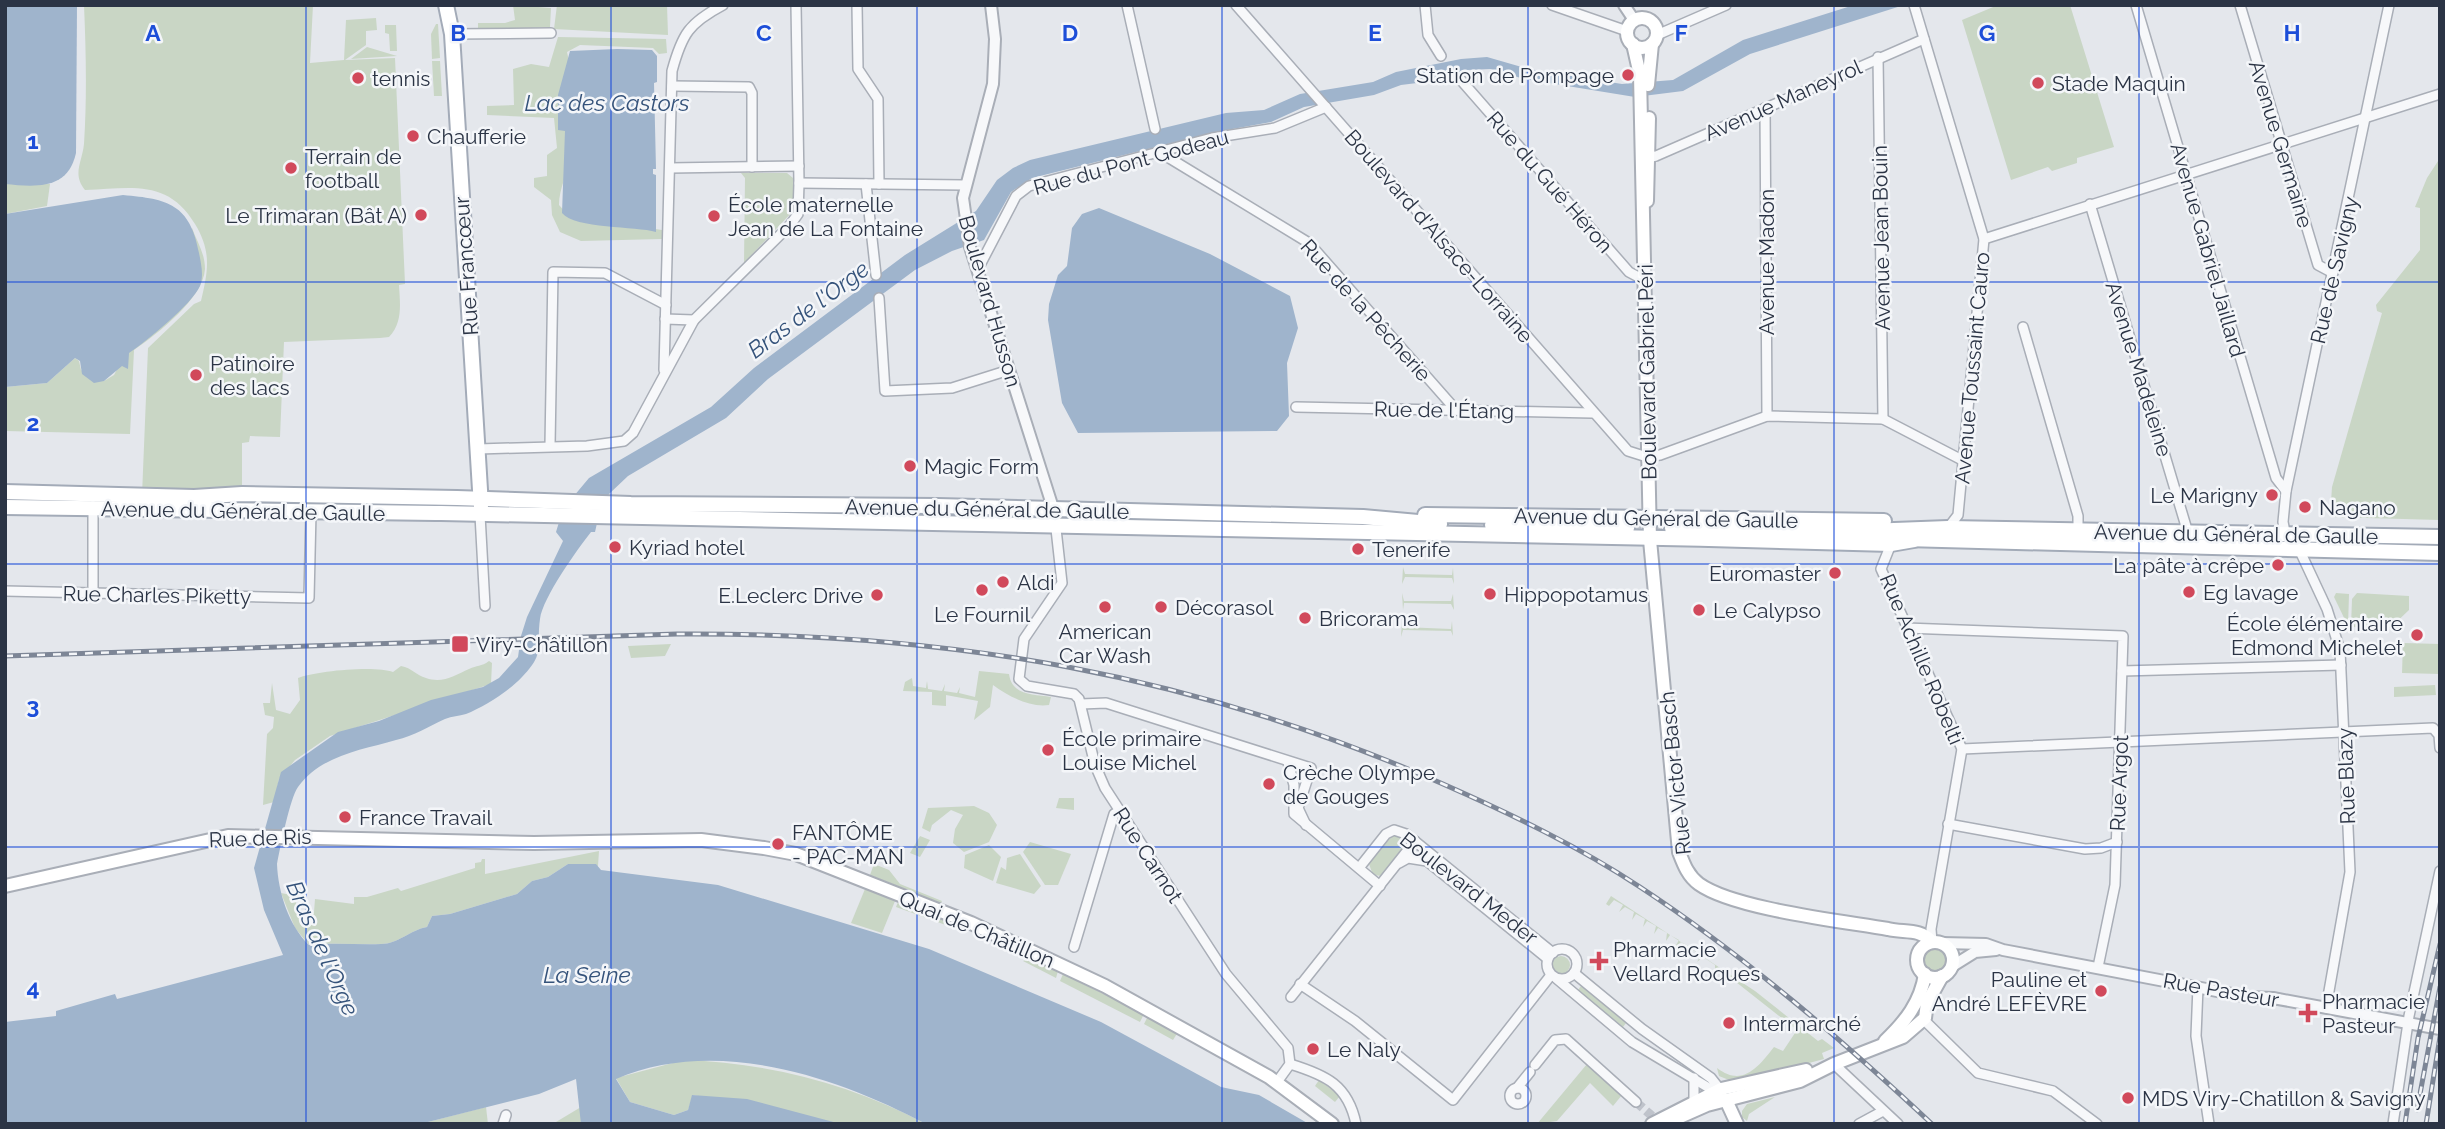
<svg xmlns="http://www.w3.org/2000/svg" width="2445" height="1129" font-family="Raleway,sans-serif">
	<rect width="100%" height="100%" fill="#e4e7ec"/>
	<!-- green -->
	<g fill="#c9d6c5">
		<path d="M84 5H313L310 63 344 60 346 20 376 18 377 30 366 31V45L345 60 395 58 405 284 399 285C400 304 403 322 389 337L380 338 284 342 280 437 250 436 249 442 242 443V494L142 495 148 348 194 304 201 301C208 271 212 252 195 224 168 179 132 188 85 190 72 174 82 163 84 144 87 98 86 51 84 5Z"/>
		<path d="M513 5 551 8 550 27 478 31V23H505L515 20Z"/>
		<path d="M557 5H667L668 35 554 29Z"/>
		<path d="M1998 5H2070L2114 147 2077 158V163L2052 171 2048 167 2011 180 1962 20Z"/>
		<path d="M436 24H438L440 58 432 59 431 34Z"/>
		<path d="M385 25H396L397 51H390L389 34 385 33Z"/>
		<path d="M558 37 666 39 667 53 659 54 653 48 580 45 567 52 570 66C570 96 572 127 569 157 568 174 559 188 559 205L569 216 662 230V239L581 241 560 232 552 215 551 200 534 187V178L547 176V155L557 148 554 118 487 115V106L514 105 513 69 531 64 549 67Z"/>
		<path d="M367 47 397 56 351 59Z"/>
		<path d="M432 61H440L442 96H434Z"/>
		<path d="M2440 158V520L2330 517 2332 487 2382 313 2377 311 2376 305 2420 250V208L2415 207 2427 178Z"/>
		<path d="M741 173H787L793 178 794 210 744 263 745 178Z"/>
		<path d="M5 183 50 184 47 206 5 214Z"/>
		<path d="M192 228C197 242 205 253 205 269 203 299 157 334 134 350L130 434 5 431V387L47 383 75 358 79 361 81 370 104 381 114 375Z"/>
		<path d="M1403 567 1405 574 1452 575 1453 568 1454 584 1452 578 1405 577 1402 584Z"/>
		<path d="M1402 593 1404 601H1451L1453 594 1454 610 1451 604 1404 603 1403 610Z"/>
		<path d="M2336 593 2349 594 2348 626 2334 597Z"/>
		<path d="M2357 593 2409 596V610L2390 628 2351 627 2352 599Z"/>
		<path d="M1402 620 1403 627 1451 629 1452 621 1453 636 1451 631 1403 630 1401 637Z"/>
		<path d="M2403 643 2440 644V674L2402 673Z"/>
		<path d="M671 644 665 656 631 658 628 646Z"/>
		<path d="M489 661 492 663 491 684 330 736 295 760 279 779 274 802 263 805 267 734 273 728 274 717 265 715 263 703H270L272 683 276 710 290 714 300 700 298 678C314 671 376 665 393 672L401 666C412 668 416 675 426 678 443 684 455 675 469 669 477 665 481 667 489 661Z"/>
		<path d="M979 671 1009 674C1012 696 1034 694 1051 697L1049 705C1030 708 1008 696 993 685L990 707 974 720 978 701 946 695V706L932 705V692L903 691 905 682 912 678 913 686 926 688 927 681 928 689 942 691 945 684 944 691 957 693 960 687 959 693 975 697Z"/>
		<path d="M2435 685 2436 695 2394 697V687Z"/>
		<path d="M1059 798H1074V810L1056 808Z"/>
		<path d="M974 806 989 813 997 825 989 842 964 852 953 843 955 829 963 815 951 810 932 825 930 832 922 828 928 808Z"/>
		<path d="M1398 835 1407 846 1382 876 1373 875 1369 864 1392 836Z"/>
		<path d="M920 836 930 840 920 857 910 853Z"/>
		<path d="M1030 842 1071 854 1058 885H1045L1023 852Z"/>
		<path d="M989 845 1001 857 993 881 964 868 965 855Z"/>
		<path d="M599 851 598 866 568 864 548 877 532 881 517 894 450 914 432 916 427 927C410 930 398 944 381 944 357 945 334 942 309 945L295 928 281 893 296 896V911L314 912 315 899 354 904V897H367L398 888 401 891 475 868V863L481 862 482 859H485V874Z"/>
		<path d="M1020 854 1041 886 1034 894 996 883 1001 867 1006 870 1007 858Z"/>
		<path d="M874 864 889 870 900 884 942 901 941 903 870 875Z"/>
		<path d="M865 889 895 901 882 933 851 923Z"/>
		<path d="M1611 896 1755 991 1818 1041 1822 1039 1834 1048 1822 1053 1824 1059 1764 1075 1729 1080 1719 1076 1717 1068C1743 1088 1759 1066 1774 1047L1783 1051 1797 1030 1722 971 1720 974 1715 970V965L1703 957 1697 962 1701 955 1692 949 1686 954 1690 947 1681 942 1675 947 1679 940 1670 935 1666 941 1667 933 1658 928 1654 934 1656 926 1647 921 1643 927 1645 919 1636 914 1632 920 1634 912 1625 907 1619 912 1623 905 1614 900 1609 906 1606 904Z"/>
		<path d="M898 902 962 926 967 929 965 932 896 907Z"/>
		<circle cx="1935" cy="960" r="11"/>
		<circle cx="1561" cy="965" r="9"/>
		<path d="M1030 958 1058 971 1056 978 1023 961Z"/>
		<path d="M1063 974 1144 1014 1140 1022 1060 981Z"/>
		<path d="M1581 986 1626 1023 1623 1027 1578 990Z"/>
		<path d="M1148 1016 1178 1032 1173 1040 1144 1024Z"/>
		<path d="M684 1060C769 1063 851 1084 926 1124H841L693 1095 688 1110 674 1115 630 1102 616 1078Z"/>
		<path d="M1587 1064 1622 1095 1613 1106 1590 1083 1557 1121 1537 1124Z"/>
		<path d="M1319 1080 1340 1096 1335 1102 1315 1086Z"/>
		<path d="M1775 1097 1749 1114 1747 1121 1742 1117V1111L1747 1104Z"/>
		<path d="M486 1107 488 1124H420Z"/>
		<path d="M581 1107V1124H556V1122Z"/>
	</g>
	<!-- water -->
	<g fill="#9fb4cc">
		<path d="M5 5H77L76 153C68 190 36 187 5 184Z"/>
		<path d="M1854 5H1904L1750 54 1683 91 1635 97 1524 79 1491 69 1467 70 1433 81 1401 85 1374 95 1304 107 1271 122 1216 132 1032 178 1011 192 984 240 952 251 915 270 768 379 726 418 628 476 609 494 600 510 595 532H591C577 550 543 597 540 619 536 647 546 652 522 677 508 692 483 707 466 714 459 716 452 716 445 719 429 726 414 736 396 740 362 750 321 755 298 787 290 798 280 848 277 864 278 892 289 926 309 945 334 942 357 945 381 944 398 944 410 930 427 927L432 916 450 914 517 894 532 881 548 877 568 864H596L601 870 718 885 929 949 1101 1022 1221 1087 1259 1095 1309 1124H926C836 1076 715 1036 616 1079L630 1102 674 1115 688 1110 692 1095 747 1099 841 1124H581L576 1079 539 1094 420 1124H5V1022L56 1016V1011L115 994 117 999 283 955 264 910 254 868 281 772 338 732 379 721 431 700 483 687 499 678 518 657 521 636 527 617 563 541 556 532 563 509 589 478 711 407 754 368 905 255 976 211 997 180 1013 168 1030 160 1226 113 1264 110 1300 94 1373 82 1396 72 1461 59 1487 57 1529 69 1622 84 1673 80 1743 40Z"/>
		<path d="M617 49 652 50 657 56V82L654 83 656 169H653V174L656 175V232C636 226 575 229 562 213L565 131 558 130V95L570 51Z"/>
		<path d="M123 195C168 199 190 204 199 253 201 263 204 276 200 286 192 304 147 341 129 353L128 369 122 366 104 381 94 383 82 374 80 361 75 358 47 383 5 387V214Z"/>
		<path d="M1099 208 1210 254 1290 296 1298 328 1287 363 1289 416 1277 431 1078 433 1062 403 1048 320 1049 304 1058 275 1067 266 1072 228 1082 214Z"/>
	</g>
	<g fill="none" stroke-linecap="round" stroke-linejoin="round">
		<!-- minor-tunnel -->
		<path stroke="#bfc3cb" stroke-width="9" stroke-dasharray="9 4.5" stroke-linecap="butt" d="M1636 1102 1652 1116"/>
		<!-- primary-tunnel -->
		<path stroke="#bfc3cb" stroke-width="14" stroke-dasharray="14 7" stroke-linecap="butt" d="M1627 528H1672"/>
		<defs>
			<g id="minor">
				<path d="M857 5 858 69 878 99 879 184"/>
				<path d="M1127 5 1155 129"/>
				<path d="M1236 5 1628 451 1647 457 1660 455 1767 416 1883 419 1962 460"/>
				<path d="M1425 5 1428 35 1441 56"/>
				<path d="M1552 5 1627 31"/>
				<path d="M1914 5 1984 239 1958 515 1948 528"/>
				<path d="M2136 5 2276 478 2286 491"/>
				<path d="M2240 5 2318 265 2333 273"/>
				<path d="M452 34 551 33"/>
				<path d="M1657 35 1726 5"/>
				<path d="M1878 57 1883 419"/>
				<path d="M1460 79 1629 272 1644 280"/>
				<path d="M672 86 749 87 752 93V167"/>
				<path d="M1765 108 1767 416"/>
				<path d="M1161 153 1309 243 1456 410"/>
				<path d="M1643 159 1656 156 1924 39"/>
				<path d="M670 168 799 166"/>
				<path d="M799 183 964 185"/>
				<path d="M866 184 876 275"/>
				<path d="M2090 204 2188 533"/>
				<path d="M1984 239 2440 94"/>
				<path d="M978 269 1016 196 1029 186 1212 138 1275 128 1326 107"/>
				<path d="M879 298 885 391 952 388 1009 370"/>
				<path d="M665 319 694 320"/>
				<path d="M2023 327 2078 516V531"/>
				<path d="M664 370 672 71C682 34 689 23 723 5"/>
				<path d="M1296 407 1592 413"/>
				<path d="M550 445 553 272 605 273 666 305"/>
				<path d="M478 449 587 446 624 441 633 433 694 320 790 225 798 214 799 183 796 5"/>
				<path d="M93 506V593"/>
				<path d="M1054 511 1062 583 1024 639 1019 679 1027 686 1074 694 1079 699 1095 765 1105 788 1226 974 1288 1048 1290 1064 1277 1082"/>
				<path d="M480 515 485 606"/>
				<path d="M2286 537 2283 522 2286 491 2389 5"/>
				<path d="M1891 544 1881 569 1962 749 1931 929 1932 942"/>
				<path d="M2299 549 2327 609 2340 650 2350 872 2326 1008"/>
				<path d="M5 591 309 598 311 512"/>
				<path d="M1906 628 2123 636 2115 885 2098 967"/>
				<path d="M2122 671 2341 665"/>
				<path d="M1081 704 1106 703 1311 768 1298 808 1306 825"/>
				<path d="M1962 749 2433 728 2439 735 2440 748"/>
				<path d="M1288 762 1294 785V814L1380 886"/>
				<path d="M1948 824 2085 849 2101 848 2117 842"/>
				<path d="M1399 863 1408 858 1427 861 1548 959"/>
				<path d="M1359 868 1386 834 1394 830 1406 834 1553 953"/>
				<path d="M1074 947 1114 814 1119 811"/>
				<circle cx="1562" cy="964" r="15"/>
				<path d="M1574 973 1642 1029 1711 1078 1722 1092"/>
				<path d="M1557 979 1632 1042 1719 1094"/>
				<path d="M1300 984 1355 1021 1453 1100 1551 975"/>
				<path d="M2198 987 2196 1036 2209 1124"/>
				<path d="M1291 997 1415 841"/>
				<path d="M1924 1020 1978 1073 2053 1091 2097 1124"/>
				<path d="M1290 1064C1326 1075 1348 1085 1356 1124"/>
				<path d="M1834 1064 1898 1124"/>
				<path d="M1535 1065 1555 1040 1566 1039 1636 1102"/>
				<path d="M1694 1078V1101"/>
				<circle cx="1518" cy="1096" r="8"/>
				<path d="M1517 1088 1530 1072"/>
				<path d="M503 1124 506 1115"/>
				<path d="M1859 1124 1883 1111"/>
				<path d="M2393 1124 2409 1016 2440 871"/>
			</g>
			<g id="tertiary">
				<path d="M991 5 995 39 993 84 963 198 970 247 1054 511"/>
				<path d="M1624 5 1634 20"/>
				<path d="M1942 943 1986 944 2003 950 2248 997 2273 998 2440 1029"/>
				<path d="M1951 967 1975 952 1996 950"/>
			</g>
			<g id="secondary">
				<circle cx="1642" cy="33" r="15"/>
				<path d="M1633 44 1640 75 1650 540 1679 852C1684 865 1688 876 1699 884 1734 909 1842 921 1888 929 1904 933 1920 928 1932 942"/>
				<path d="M1648 85 1652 44"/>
				<path d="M1647 201 1649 118"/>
				<path d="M5 886 228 836 534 843 701 840 764 848 796 854 971 923 1105 986 1269 1077 1332 1124"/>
				<circle cx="1935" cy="960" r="18"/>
				<path d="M1885 1041C1905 1022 1921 1002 1925 974"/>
				<path d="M1726 1100 1737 1124"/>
				<path d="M1652 1124 1721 1089 1806 1070"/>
				<path d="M1664 1124 1707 1105 1800 1081 1834 1064 1903 1037 1925 1018 1927 1003 1942 976"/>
			</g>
			<g id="primary">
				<path d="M446 5 452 34 481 506"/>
				<path d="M5 492 194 497 242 494 457 498 631 504 938 506 1363 517 1440 524"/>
				<path d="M5 507C151 510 296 511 441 513 925 522 1408 530 1891 544L1914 540"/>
				<path d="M1425 515 1884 521"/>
				<path d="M1492 525 1627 528"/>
				<path d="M1672 528 1841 532 1948 528 2440 537"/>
				<path d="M1905 539 2440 553"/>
			</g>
		</defs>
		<!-- minor casing -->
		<use href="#minor" stroke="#a9aeb7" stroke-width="12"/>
		<!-- tertiary casing -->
		<use href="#tertiary" stroke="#a9aeb7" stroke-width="14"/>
		<!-- secondary casing -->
		<use href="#secondary" stroke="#a9aeb7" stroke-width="16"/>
		<!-- primary casing -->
		<use href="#primary" stroke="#a3abb8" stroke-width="18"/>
		<!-- minor -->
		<use href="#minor" stroke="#f7f8fa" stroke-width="9"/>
		<!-- tertiary -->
		<use href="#tertiary" stroke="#f7f8fa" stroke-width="10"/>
		<!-- secondary -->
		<use href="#secondary" stroke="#fff" stroke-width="12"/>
		<!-- primary -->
		<use href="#primary" stroke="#fff" stroke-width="14"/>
		<defs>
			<g id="rail">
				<path d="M5 656 677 634C947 632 1194 674 1443 784 1511 814 1578 846 1640 887 1745 956 1841 1039 1932 1124"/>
				<path d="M2417 1110 2440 987"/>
				<path d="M2405 1124 2418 1038 2440 944"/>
				<path d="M2426 1124 2440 1037"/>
			</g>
		</defs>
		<!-- rail casing -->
		<use href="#rail" stroke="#7d8696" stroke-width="5"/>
		<!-- rail -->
		<use href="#rail" stroke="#f4f6f9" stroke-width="2.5" stroke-dasharray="8" stroke-linecap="butt"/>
	</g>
	<!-- grid -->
	<path fill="none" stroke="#1d4ed8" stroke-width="2" stroke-opacity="0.55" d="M306 5V1124M611 5V1124M917 5V1124M1222 5V1124M1528 5V1124M1834 5V1124M2139 5V1124M5 282H2440M5 564H2440M5 847H2440"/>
	<!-- markers -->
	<g fill="#d1495b" stroke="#f4f6f9" stroke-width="2.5">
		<circle cx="1628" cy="75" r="7"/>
		<circle cx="358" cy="78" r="7"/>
		<circle cx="2038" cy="83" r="7"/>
		<circle cx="413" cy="136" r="7"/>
		<circle cx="291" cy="168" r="7"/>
		<circle cx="421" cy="215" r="7"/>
		<circle cx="714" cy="216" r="7"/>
		<circle cx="196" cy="375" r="7"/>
		<circle cx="910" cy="466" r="7"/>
		<circle cx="2272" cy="495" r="7"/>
		<circle cx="2305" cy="507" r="7"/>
		<circle cx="615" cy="547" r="7"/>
		<circle cx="1358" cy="549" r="7"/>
		<circle cx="2278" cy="565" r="7"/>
		<circle cx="1835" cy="573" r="7"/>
		<circle cx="1003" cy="582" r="7"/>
		<circle cx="982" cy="590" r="7"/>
		<circle cx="2189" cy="592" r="7"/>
		<circle cx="1490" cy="594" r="7"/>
		<circle cx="877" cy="595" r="7"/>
		<circle cx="1105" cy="607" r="7"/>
		<circle cx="1161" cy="607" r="7"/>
		<circle cx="1699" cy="610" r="7"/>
		<circle cx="1305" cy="618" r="7"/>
		<circle cx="2417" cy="635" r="7"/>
		<rect x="451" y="635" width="18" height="18" rx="3.5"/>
		<circle cx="1048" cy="750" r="7"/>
		<circle cx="1269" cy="784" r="7"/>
		<circle cx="345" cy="817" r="7"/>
		<circle cx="778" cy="844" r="7"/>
		<path d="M1595.5 950.5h7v7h7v7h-7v7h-7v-7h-7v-7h7z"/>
		<circle cx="2101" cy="991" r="7"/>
		<path d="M2304.5 1002.5h7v7h7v7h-7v7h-7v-7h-7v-7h7z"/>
		<circle cx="1729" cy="1023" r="7"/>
		<circle cx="1313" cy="1049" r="7"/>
		<circle cx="2128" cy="1098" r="7"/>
	</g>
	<g text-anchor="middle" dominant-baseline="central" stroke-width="5" stroke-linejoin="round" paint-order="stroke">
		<!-- poi labels -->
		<g font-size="21" fill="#2b3445" stroke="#f4f6f9" text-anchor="start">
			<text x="1614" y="75" text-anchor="end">Station de Pompage</text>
			<text x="372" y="78">tennis</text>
			<text x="2052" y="83">Stade Maquin</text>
			<text x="427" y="136">Chaufferie</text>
			<text x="305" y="156">Terrain de<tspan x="305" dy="24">football</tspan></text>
			<text x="728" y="204">École maternelle<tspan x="728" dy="24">Jean de La Fontaine</tspan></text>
			<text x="407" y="215" text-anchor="end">Le Trimaran (Bât A)</text>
			<text x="210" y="363">Patinoire<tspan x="210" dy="24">des lacs</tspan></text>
			<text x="924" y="466">Magic Form</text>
			<text x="2258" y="495" text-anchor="end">Le Marigny</text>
			<text x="2319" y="507">Nagano</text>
			<text x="629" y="547">Kyriad hotel</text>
			<text x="1372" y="549">Tenerife</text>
			<text x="2264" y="565" text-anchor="end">La pâte à crêpe</text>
			<text x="1821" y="573" text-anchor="end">Euromaster</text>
			<text x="1017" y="582">Aldi</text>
			<text x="2203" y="592">Eg lavage</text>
			<text x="1504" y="594">Hippopotamus</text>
			<text x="863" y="595" text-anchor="end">E.Leclerc Drive</text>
			<text x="1175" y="607">Décorasol</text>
			<text x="1713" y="610">Le Calypso</text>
			<text x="982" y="614" text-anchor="middle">Le Fournil</text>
			<text x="1319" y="618">Bricorama</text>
			<text x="2403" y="623" text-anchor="end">École élémentaire<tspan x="2403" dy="24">Edmond Michelet</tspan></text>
			<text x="1105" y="631" text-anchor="middle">American<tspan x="1105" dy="24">Car Wash</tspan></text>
			<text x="476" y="644">Viry-Châtillon</text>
			<text x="1062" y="738">École primaire<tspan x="1062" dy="24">Louise Michel</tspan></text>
			<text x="1283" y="772">Crèche Olympe<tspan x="1283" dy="24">de Gouges</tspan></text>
			<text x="359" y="817">France Travail</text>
			<text x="792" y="832">FANTÔME<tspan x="792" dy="24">- PAC-MAN</tspan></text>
			<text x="1613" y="949">Pharmacie<tspan x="1613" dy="24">Vellard Roques</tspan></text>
			<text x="2087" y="979" text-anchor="end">Pauline et<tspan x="2087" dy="24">André LEFÈVRE</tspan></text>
			<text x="2322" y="1001">Pharmacie<tspan x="2322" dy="24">Pasteur</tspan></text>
			<text x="1743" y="1023">Intermarché</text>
			<text x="1327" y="1049">Le Naly</text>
			<text x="2142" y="1098">MDS Viry-Chatillon &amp; Savigny</text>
		</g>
		<!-- street labels -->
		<g font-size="21" fill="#2b3445" stroke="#f4f6f9">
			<text transform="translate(1783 100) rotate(-24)">Avenue Maneyrol</text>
			<text transform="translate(2281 144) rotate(73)">Avenue Germaine</text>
			<text transform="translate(1131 162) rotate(-15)">Rue du Pont Godeau</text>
			<text transform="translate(1550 182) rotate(49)">Rue du Gué Héron</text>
			<text transform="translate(1439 236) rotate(49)">Boulevard d'Alsace-Lorraine</text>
			<text transform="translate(1881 238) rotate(-91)">Avenue Jean Bouin</text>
			<text transform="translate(2208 250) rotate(74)">Avenue Gabriel Jaillard</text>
			<text transform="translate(1766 262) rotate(-90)">Avenue Madon</text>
			<text transform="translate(466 266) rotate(-94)">Rue Francœur</text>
			<text transform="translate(2334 270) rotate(-77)">Rue de Savigny</text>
			<text transform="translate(990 301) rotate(74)">Boulevard Husson</text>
			<text transform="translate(1366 310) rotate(48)">Rue de la Pêcherie</text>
			<text transform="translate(1972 368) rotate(-85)">Avenue Toussaint Cauro</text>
			<text transform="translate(2139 369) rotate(73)">Avenue Madeleine</text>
			<text transform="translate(1647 372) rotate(-91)">Boulevard Gabriel Péri</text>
			<text transform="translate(1444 410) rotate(1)">Rue de l'Étang</text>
			<text transform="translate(987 509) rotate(1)">Avenue du Général de Gaulle</text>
			<text transform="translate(243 511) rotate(1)">Avenue du Général de Gaulle</text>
			<text transform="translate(1656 518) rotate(1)">Avenue du Général de Gaulle</text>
			<text transform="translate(2236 534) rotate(1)">Avenue du Général de Gaulle</text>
			<text transform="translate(157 595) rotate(1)">Rue Charles Piketty</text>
			<text transform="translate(1922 659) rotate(67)">Rue Achille Robelti</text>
			<text transform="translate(1675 773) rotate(-96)">Rue Victor Basch</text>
			<text transform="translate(2346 776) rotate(-92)">Rue Blazy</text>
			<text transform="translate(2119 783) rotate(-88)">Rue Argot</text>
			<text transform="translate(260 838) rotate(-2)">Rue de Ris</text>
			<text transform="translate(1148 855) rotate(57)">Rue Carnot</text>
			<text transform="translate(1469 888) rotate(38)">Boulevard Meder</text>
			<text transform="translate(977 929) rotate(23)">Quai de Châtillon</text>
			<text transform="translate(2221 990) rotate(10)">Rue Pasteur</text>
		</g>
		<!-- water labels -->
		<g font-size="23" font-style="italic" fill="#34527a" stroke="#f4f6f9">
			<text x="607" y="102">Lac des Castors</text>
			<text transform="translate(808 309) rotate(-37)">Bras de l'Orge</text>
			<text transform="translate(323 948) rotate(66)">Bras de l'Orge</text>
			<text x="587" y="974">La Seine</text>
		</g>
	</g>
	<g font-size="23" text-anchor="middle" font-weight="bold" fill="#1d4ed8" stroke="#f4f6f9" stroke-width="5" stroke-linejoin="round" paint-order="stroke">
		<text x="153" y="41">A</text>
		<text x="458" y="41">B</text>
		<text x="764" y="41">C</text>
		<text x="1070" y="41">D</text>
		<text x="1375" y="41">E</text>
		<text x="1681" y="41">F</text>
		<text x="1987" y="41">G</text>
		<text x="2292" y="41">H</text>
		<text x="33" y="149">1</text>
		<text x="33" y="431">2</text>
		<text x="33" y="714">3</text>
		<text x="33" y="996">4</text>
	</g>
	<!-- border -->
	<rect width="2445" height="1129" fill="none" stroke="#2b3445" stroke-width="14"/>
</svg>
